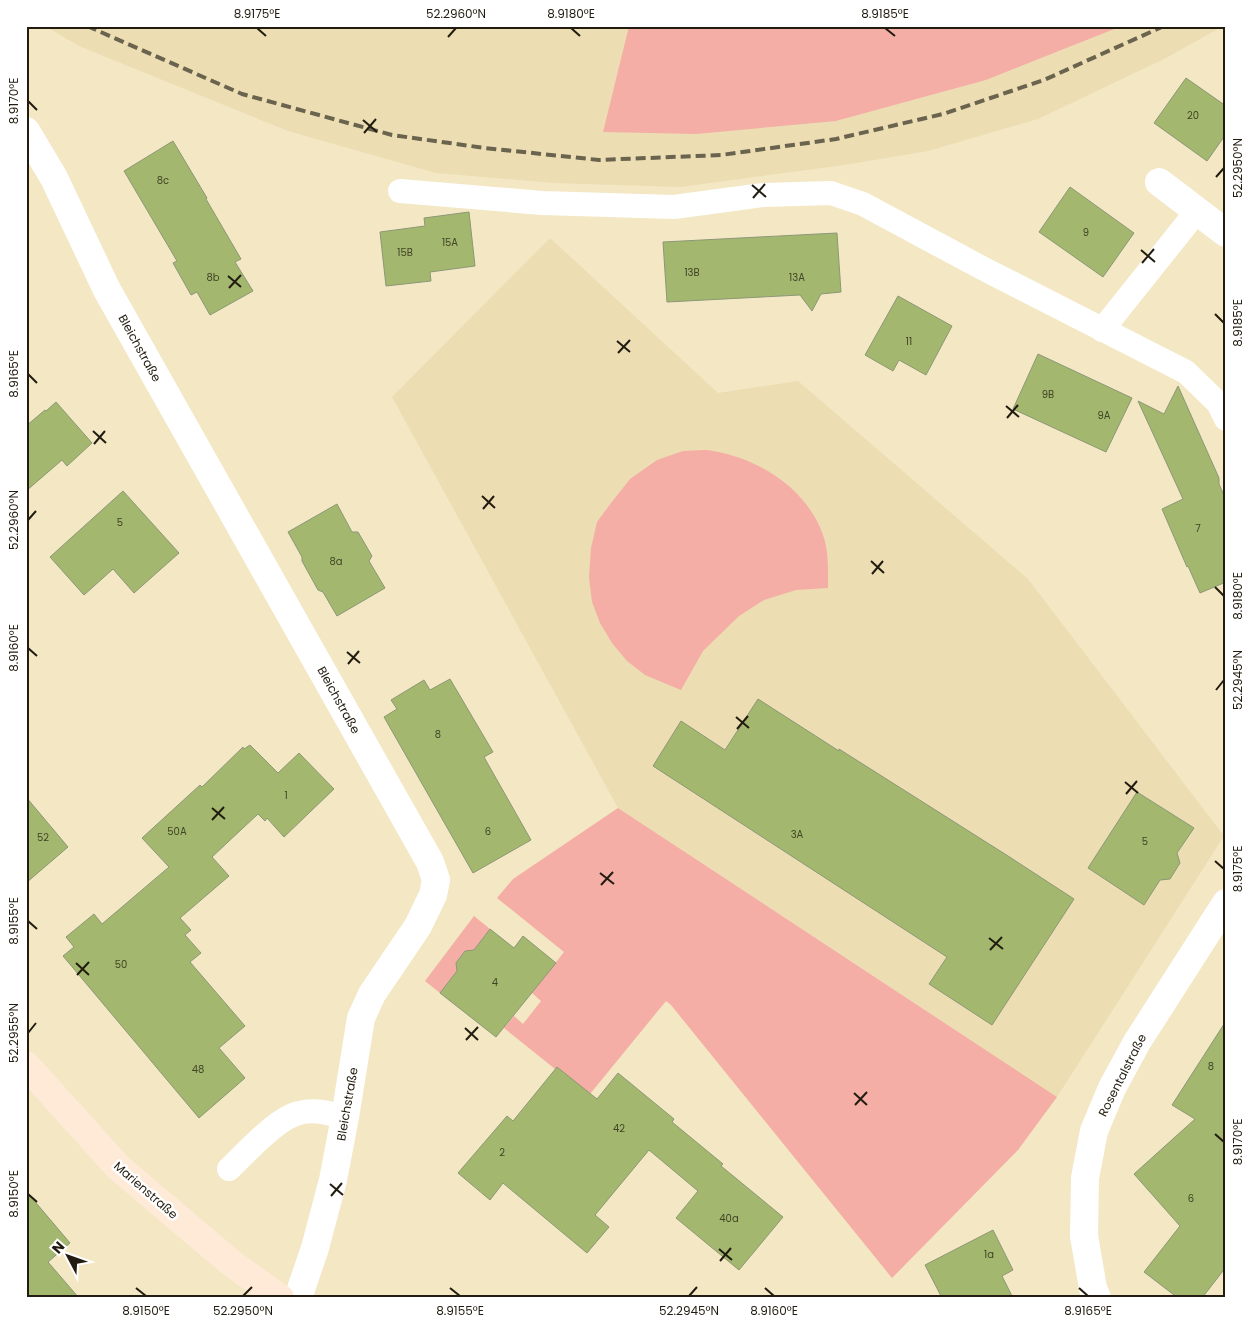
<svg xmlns="http://www.w3.org/2000/svg" width="1252" height="1324" font-family="Poppins,sans-serif">
	<rect width="100%" height="100%" fill="#f3e7c4"/>
	<!-- built -->
	<g fill="#ecddb3">
		<path d="M45 26H629L603 132 836 121 986 80 1122 26H1223L1166 58 1038 119 928 151 844 165 680 187 554 183 436 173 288 131 79 46Z"/>
		<path d="M550 238 718 393 798 381 1028 579 1224 836 1057 1097 618 808 392 397Z"/>
	</g>
	<!-- green -->
	<g fill="#f4aea5">
		<path d="M629 26H1122L986 80 836 121 696 134 603 132Z"/>
		<path d="M683 451C693 451 704 449 713 451 760 459 807 489 823 535 829 552 828 570 828 588L796 590 764 600 739 616 703 651 681 690 645 675 627 661 612 643 600 623 592 602 589 578 591 548 597 522 611 503 630 479 657 460Z"/>
		<path d="M618 808 1057 1097 1018 1150 892 1278 671 1005 666 1001 590 1094 557 1067 555 1069 504 1028 514 1016 523 1024 541 1001 532 993 564 952 497 898 513 879Z"/>
		<path d="M474 916 490 929 474 950 465 951 456 963 457 971 440 993 425 981Z"/>
	</g>
	<!-- building -->
	<g fill="#a3b86e" stroke="#8d9777">
		<path d="M1186 78 1226 106V134L1207 161 1154 123Z"/>
		<path d="M173 141 207 198 206 199 241 259 235 262 253 291 210 315 197 292 191 295 173 263 177 261 124 171Z"/>
		<path d="M1070 187 1134 233 1103 277 1039 232Z"/>
		<path d="M469 212 475 266 430 272 431 281 386 286 380 232 425 226 424 218Z"/>
		<path d="M837 233 841 292 821 294 812 311 800 295 667 302 663 242Z"/>
		<path d="M898 296 952 326 926 375 899 360 893 371 865 355Z"/>
		<path d="M1038 354 1132 398 1106 452 1013 409Z"/>
		<path d="M1178 386 1219 478V484L1226 500V582L1200 593 1188 566 1187 567 1162 509 1183 499 1138 401 1164 414Z"/>
		<path d="M56 402 92 443 67 466 62 460 26 491V426L45 410 46 411Z"/>
		<path d="M123 491 179 553 134 593 113 569 84 595 50 557Z"/>
		<path d="M337 504 352 532H358L372 556 369 561 385 588 337 616 323 592 318 590 302 561V557L288 532Z"/>
		<path d="M450 679 493 752 484 757 531 840 473 873 384 717 397 709 391 700 424 680 430 690Z"/>
		<path d="M758 699 839 751V749L1008 856 1074 899 992 1025 929 984 947 957 653 766 681 721 725 750Z"/>
		<path d="M250 745 278 773 299 753 334 789 284 837 267 818 265 821 258 814 212 857 229 876 180 918 191 930 185 935 201 953 190 962 245 1026 219 1048 245 1078 199 1118 63 956 74 947 66 937 94 914 102 924 169 867 142 838 200 785 202 787 243 747 244 749Z"/>
		<path d="M1137 792 1194 828 1177 853 1180 863 1170 879 1160 880 1144 905 1088 868Z"/>
		<path d="M26 797 68 847 26 883Z"/>
		<path d="M490 929 514 948 523 936 556 963 496 1037 440 993 457 971 456 963 465 951 474 950Z"/>
		<path d="M1226 1021V1267L1202 1298H1178L1144 1272 1180 1226 1134 1174 1195 1119 1172 1105Z"/>
		<path d="M557 1067 597 1099 618 1073 674 1119 672 1122 723 1164 721 1166 783 1217 739 1270 676 1218 698 1191 649 1150 595 1215 609 1227 587 1253 503 1183 490 1200 458 1173 507 1116 513 1121Z"/>
		<path d="M26 1191 70 1243 48 1262 79 1298H26Z"/>
		<path d="M993 1230 1013 1270 1002 1276 1013 1298H942L925 1265Z"/>
	</g>
	<g fill="none" stroke-linecap="round" stroke-linejoin="round">
		<!-- lane -->
		<g stroke="#fff" stroke-width="24">
			<path d="M400 191 542 203 674 207 763 195 831 193 863 204 984 269 1186 372 1218 403 1226 419"/>
			<path d="M1102 330 1197 211"/>
			<path d="M229 1169C246 1153 277 1118 299 1113 314 1109 330 1113 345 1117"/>
		</g>
		<!-- street -->
		<g stroke="#fff" stroke-width="28">
			<path d="M26 131 54 178 107 290 430 862 436 880 433 895 418 926 372 994 361 1018 345 1117 333 1180 315 1248 298 1298"/>
			<path d="M1159 182 1226 233"/>
			<path d="M1097 1298 1093 1288 1084 1236 1085 1178 1094 1131 1112 1088 1137 1042 1226 903"/>
		</g>
		<!-- secondary -->
		<path stroke="#ffe9d7" stroke-width="28" d="M26 1065 118 1167 230 1262 280 1298"/>
		<!-- rail -->
		<path stroke="#6a634e" stroke-width="4" stroke-dasharray="10 5" stroke-linecap="butt" d="M87 26 242 94 392 135 485 148 599 160 721 155 836 139 943 114 1044 80 1164 26"/>
	</g>
	<!-- ticks -->
	<path fill="none" stroke="#211c0f" stroke-width="2" d="M257 28 266 36M571 28 580 36M885 28 895 36M448 37 456 28M28 101 37 110M363 120 377 132M364 133 376 119M1216 177 1224 168M752 185 766 197M753 198 765 184M1141 250 1155 262M1142 263 1154 249M228 276 241 287M229 288 241 275M1215 314 1224 323M617 341 630 352M618 353 630 340M28 374 37 383M1006 406 1019 417M1007 418 1018 405M93 431 106 443M94 444 105 431M482 496 495 508M483 509 494 496M28 520 36 511M871 561 884 573M872 574 883 561M1215 587 1224 596M28 648 37 656M347 652 360 663M348 664 359 651M1216 690 1224 680M736 717 749 728M737 729 748 716M1125 782 1138 793M1126 794 1137 781M212 808 225 819M212 820 224 807M1215 861 1224 869M600 873 614 884M601 885 613 872M28 921 37 929M989 938 1003 949M990 950 1002 937M76 963 89 975M77 975 89 962M465 1028 478 1040M28 1033 36 1023M466 1040 478 1027M854 1093 867 1105M855 1105 867 1092M1215 1134 1224 1142M330 1184 343 1195M28 1194 37 1202M331 1196 342 1183M719 1249 732 1260M720 1261 731 1248M136 1288 146 1296M450 1288 460 1296M765 1288 774 1296M1079 1288 1088 1296M243 1296 252 1287M689 1296 697 1287"/>
	<g text-anchor="middle" dominant-baseline="central" stroke-width="5" stroke-linejoin="round" paint-order="stroke">
		<!-- number labels -->
		<g font-size="10" fill="#424327">
			<text x="1193" y="115">20</text>
			<text x="163" y="180">8c</text>
			<text x="1086" y="232">9</text>
			<text x="450" y="242">15A</text>
			<text x="405" y="252">15B</text>
			<text x="692" y="272">13B</text>
			<text x="213" y="277">8b</text>
			<text x="797" y="277">13A</text>
			<text x="909" y="341">11</text>
			<text x="1048" y="394">9B</text>
			<text x="1104" y="415">9A</text>
			<text x="120" y="522">5</text>
			<text x="1198" y="528">7</text>
			<text x="336" y="561">8a</text>
			<text x="438" y="734">8</text>
			<text x="286" y="795">1</text>
			<text x="177" y="831">50A</text>
			<text x="488" y="831">6</text>
			<text x="797" y="834">3A</text>
			<text x="43" y="837">52</text>
			<text x="1145" y="841">5</text>
			<text x="121" y="964">50</text>
			<text x="495" y="982">4</text>
			<text x="1211" y="1066">8</text>
			<text x="198" y="1069">48</text>
			<text x="619" y="1128">42</text>
			<text x="502" y="1152">2</text>
			<text x="1191" y="1198">6</text>
			<text x="729" y="1218">40a</text>
			<text x="989" y="1254">1a</text>
		</g>
		<!-- street labels -->
		<g font-size="12" fill="#211c0f" stroke="#fff">
			<text transform="translate(140 348) rotate(61)">Bleichstraße</text>
			<text transform="translate(339 700) rotate(61)">Bleichstraße</text>
			<text transform="translate(1122 1075) rotate(-63)">Rosentalstraße</text>
			<text transform="translate(347 1104) rotate(-80)">Bleichstraße</text>
			<text transform="translate(146 1190) rotate(41)">Marienstraße</text>
		</g>
	</g>
	<!-- border -->
	<rect width="1252" height="1324" fill="none" stroke="#ffffff" stroke-width="55"/>
	<!-- north arrow -->
	<g transform="translate(68 1256) rotate(311)" stroke="#ffffff" stroke-width="4" paint-order="stroke">
	<path d="M0-4L9 19L0 12L-9 19Z" fill="#211c0f"/>
	<text y="-8" font-size="14" font-weight="bold" text-anchor="middle" fill="#211c0f">N</text>
	</g>
	<rect x="28" y="28" width="1196" height="1268" fill="none" stroke="#211c0f" stroke-width="2"/>
	<g font-size="12" text-anchor="middle" fill="#211c0f">
		<text x="257" y="18">8.9175°E</text>
		<text x="456" y="18">52.2960°N</text>
		<text x="571" y="18">8.9180°E</text>
		<text x="885" y="18">8.9185°E</text>
		<text transform="translate(14 101) rotate(-90)" y="4">8.9170°E</text>
		<text transform="translate(1238 168) rotate(-90)" y="4">52.2950°N</text>
		<text transform="translate(1238 323) rotate(-90)" y="4">8.9185°E</text>
		<text transform="translate(14 374) rotate(-90)" y="4">8.9165°E</text>
		<text transform="translate(14 520) rotate(-90)" y="4">52.2960°N</text>
		<text transform="translate(1238 596) rotate(-90)" y="4">8.9180°E</text>
		<text transform="translate(14 648) rotate(-90)" y="4">8.9160°E</text>
		<text transform="translate(1238 680) rotate(-90)" y="4">52.2945°N</text>
		<text transform="translate(1238 869) rotate(-90)" y="4">8.9175°E</text>
		<text transform="translate(14 921) rotate(-90)" y="4">8.9155°E</text>
		<text transform="translate(14 1033) rotate(-90)" y="4">52.2955°N</text>
		<text transform="translate(1238 1142) rotate(-90)" y="4">8.9170°E</text>
		<text transform="translate(14 1194) rotate(-90)" y="4">8.9150°E</text>
		<text x="146" y="1315">8.9150°E</text>
		<text x="243" y="1315">52.2950°N</text>
		<text x="460" y="1315">8.9155°E</text>
		<text x="689" y="1315">52.2945°N</text>
		<text x="774" y="1315">8.9160°E</text>
		<text x="1088" y="1315">8.9165°E</text>
	</g>
</svg>
